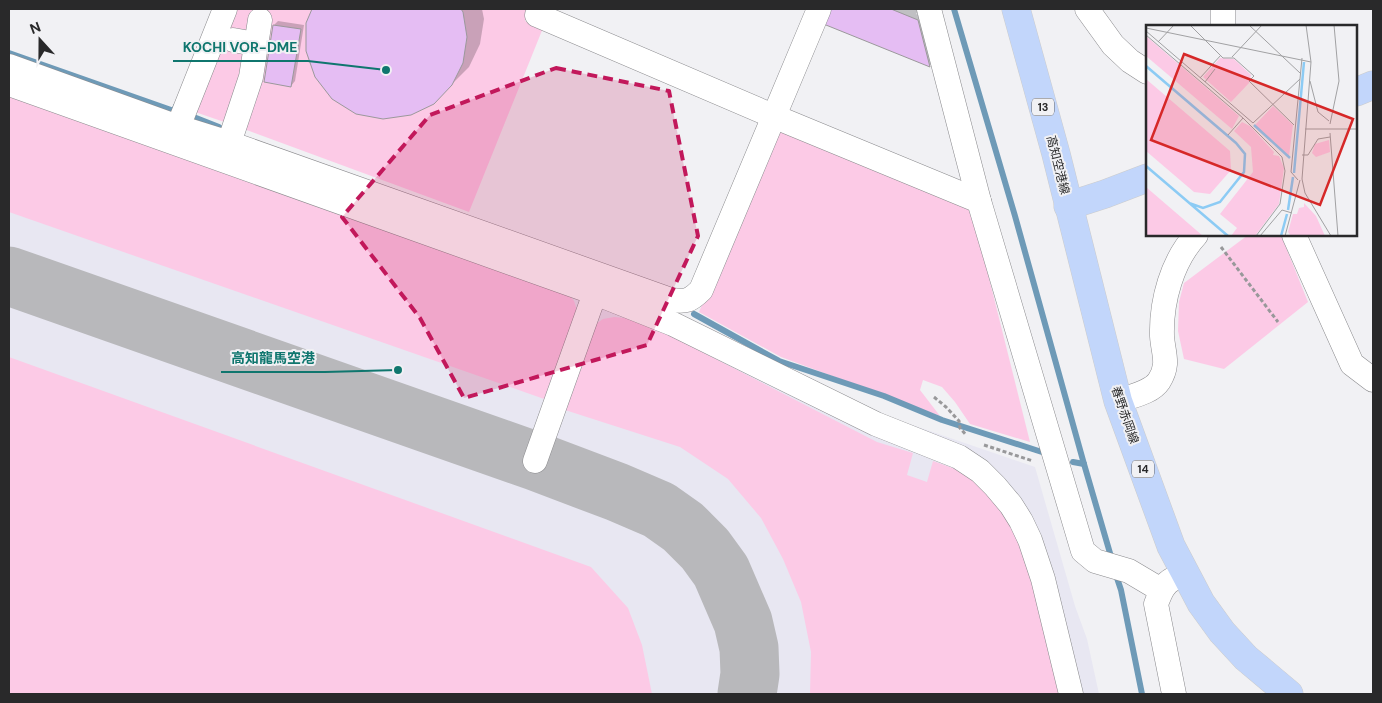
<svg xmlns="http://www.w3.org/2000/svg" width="1382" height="703" font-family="'DM Sans','Noto Sans JP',sans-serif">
	<rect width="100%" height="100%" fill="#f1f1f4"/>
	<!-- built -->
	<path fill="#e8e7f2" d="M9 73 883 415 1035 467 1075 606 1087 639 1099 694H9Z"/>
	<!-- green -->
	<g fill="#fccae6">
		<path d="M237 9H530L525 21 543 28 469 212 236 126 195 112Z"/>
		<path d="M9 92 569 294 574 301 577 310 547 400 9 212Z"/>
		<path d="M777 125 971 206 1030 442 970 424 955 402 942 387 923 380 920 390 940 416 781 357 699 312Z"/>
		<path d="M1248 235H1281L1308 302 1224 369 1184 359 1178 331 1179 302 1184 283Z"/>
		<path d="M614 317 625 318 669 335 877 442 913 453 907 475 927 482 933 461 958 470 982 486 1022 537 1065 694H810L811 652 801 602 783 559 761 518 728 479 680 447 565 410 594 325 603 319Z"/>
		<path d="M9 357 591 567 628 608 642 645 652 694H9Z"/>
	</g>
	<!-- shadow -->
	<g fill="#0003">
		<path d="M313 9H482L484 19 480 44 469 67 433 103 308 24Z"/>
		<path d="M829 9H921L916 14 922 16 934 61 930 65 823 22Z"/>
		<path d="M278 21 304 25 295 81 291 86 274 25Z"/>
	</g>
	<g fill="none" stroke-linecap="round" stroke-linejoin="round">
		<!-- stream -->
		<g stroke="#6e9ab7" stroke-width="6">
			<path d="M954 9 1015 216 1084 464 1112 560"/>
			<path d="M9 53 174 111 176 106"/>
			<path d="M191 116 219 127"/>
			<path d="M694 314 779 361 884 396 942 420 1045 453"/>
			<path d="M1073 462 1084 464"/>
			<path d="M1115 572 1121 590 1142 694"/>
		</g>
		<!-- taxiway -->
		<path stroke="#b8b8bb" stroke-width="59" d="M9 276 535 461 617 492 659 510 683 527 705 549 721 571 743 622 749 648 750 674 747 694"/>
	</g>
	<!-- building -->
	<g fill="#e5bdf3" stroke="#9b999b">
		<path d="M312 9H461L463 12 467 37 463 63 452 85 434 104 411 115 383 119 356 114 332 99 315 77 306 51V23Z"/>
		<path d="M828 9H891L918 20 930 67 821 23Z"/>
		<path d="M273 25 301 29 291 87 264 82Z"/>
	</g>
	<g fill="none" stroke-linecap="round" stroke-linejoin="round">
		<defs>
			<g id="minor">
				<path d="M540 9 537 15 773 116 979 201"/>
				<path d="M929 9 979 201 1083 551 1095 561 1129 571 1161 590"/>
				<path d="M1087 9 1113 45 1130 61 1147 72"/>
				<path d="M1223 26V9"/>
				<path d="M233 40 255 44"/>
				<path d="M9 66 178 127 229 143 671 300C686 302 690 301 701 290L819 9"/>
				<path d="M9 84 595 293 673 324 876 424 959 457 980 471 995 486 1011 505 1021 521 1030 540 1043 579 1071 694"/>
				<path d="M178 127 225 9"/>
				<path d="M229 143 251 77 260 20"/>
				<path d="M1294 235 1352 364 1373 380"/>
				<path d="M1118 401C1131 396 1151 393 1159 381 1170 364 1163 353 1162 336 1161 301 1172 261 1196 235"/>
				<path d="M535 461 595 293"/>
				<path d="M1173 579C1163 584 1160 594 1156 604L1174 694"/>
			</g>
			<g id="major">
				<path d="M1016 9 1056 154 1118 401 1171 546 1201 603 1222 632 1246 658 1289 694"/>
				<path d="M1356 92 1373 85"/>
				<path d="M1068 206 1105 194 1147 178"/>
			</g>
		</defs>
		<!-- minor casing -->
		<use href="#minor" stroke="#8b8b8e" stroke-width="25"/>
		<!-- major casing -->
		<use href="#major" stroke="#ccc" stroke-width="29"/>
		<!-- path -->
		<g stroke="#98989a" stroke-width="3" stroke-dasharray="4 2.5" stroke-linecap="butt">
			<path d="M1221 247 1278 322"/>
			<path d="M934 397 946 407 959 421 960 428 966 435"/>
			<path d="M984 445 1033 461"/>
		</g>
		<!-- minor -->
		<use href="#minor" stroke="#fff" stroke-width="24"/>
		<!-- major -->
		<use href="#major" stroke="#c2d6fb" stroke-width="28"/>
	</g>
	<!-- marked area -->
	<path fill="#c2185b" fill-opacity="0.2" stroke="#c2185b" stroke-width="4" stroke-dasharray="10 6" stroke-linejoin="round" d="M556 68 669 91 698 236 647 345 464 398 420 318 342 217 430 115Z"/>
	<g text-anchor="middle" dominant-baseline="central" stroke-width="4" stroke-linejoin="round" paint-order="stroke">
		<!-- shield labels -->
		<g fill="#f1f1f4" stroke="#656567" stroke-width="1">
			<rect x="1032" y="98.5" width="22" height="17" rx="4"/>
			<rect x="1132" y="460.5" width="22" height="17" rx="4"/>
		</g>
		<g font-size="11" font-weight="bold" fill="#29292a">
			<text x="1043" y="107">13</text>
			<text x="1143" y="469">14</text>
		</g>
		<!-- street labels -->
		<g font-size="12" fill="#29292a" stroke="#f1f1f4">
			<text transform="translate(1058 165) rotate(76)">高知空港線</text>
			<text transform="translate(1125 415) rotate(71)">春野赤岡線</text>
		</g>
	</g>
	<!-- overview -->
	<g transform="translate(1146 25)">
		<rect width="211" height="211" fill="#f1f1f4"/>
		<path d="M0 11 93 91 86 104 0 31ZM74 33 88 34 105 50 103 58 85 77 57 52ZM0 54 84 126 85 145 64 169 48 167 0 126ZM127 81 147 100 143 131 109 100ZM96 97 104 101 128 127 127 130 133 131 138 143 133 179 109 211H85L91 203 74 189 107 147 105 122 88 106ZM183 115 184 127 170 132 166 128 169 119ZM0 162 57 211H0ZM158 178 170 191 179 211H145L142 207 147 189H151L153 183 158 182Z" fill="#fccae6"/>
		<path fill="none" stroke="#8ccbf4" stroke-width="2.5" d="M0 41 90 118 99 129 98 147 74 177 57 183 43 178M108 100 144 133M0 141 82 211M148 148 158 37M142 185 147 152M135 211 141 189"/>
		<path fill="none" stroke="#a1a1a3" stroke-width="1" d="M44 0 77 33H88L108 51 103 56 148 100M103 0 154 48M160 0 165 37 156 154 159 168 185 211M0 3 165 37M0 6 107 98 154 54M0 10 97 93 136 132 139 146 134 179 110 211M12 17 28 0M86 32 116 0M54 53 75 30M164 56 172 87 183 96M59 57 69 44M184 99 193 56 188 0M159 104H212M184 108 192 211M82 110 97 93M156 130H162L172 114 184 112M152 155 145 147 156 33M114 211 136 185 146 188M139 211 154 155"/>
		<path fill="#d62828" fill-opacity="0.15" stroke="#d62828" stroke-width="2.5" d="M38 29 207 94 174 180 5 115Z"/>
		<rect width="211" height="211" fill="none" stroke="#29292a" stroke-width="2.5"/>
	</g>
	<!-- callouts -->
	<path fill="none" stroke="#0f766e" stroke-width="2" d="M386 70L308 61H173M398 370L325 372H221"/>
	<g fill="#0f766e" stroke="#f1f1f4" stroke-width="2">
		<circle cx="386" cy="70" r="5"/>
		<circle cx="398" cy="370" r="5"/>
	</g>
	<g font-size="14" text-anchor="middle" font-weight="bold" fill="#0f766e" stroke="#f1f1f4" stroke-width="4" stroke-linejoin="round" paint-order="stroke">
		<text x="240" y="52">KOCHI VOR-DME</text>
		<text x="273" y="363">高知龍馬空港</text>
	</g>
	<!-- border -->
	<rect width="1382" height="703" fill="none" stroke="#29292a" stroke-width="20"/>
	<!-- north arrow -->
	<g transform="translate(40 40) rotate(339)" stroke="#f1f1f4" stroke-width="4" paint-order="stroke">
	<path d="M0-4L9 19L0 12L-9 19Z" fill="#29292a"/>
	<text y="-8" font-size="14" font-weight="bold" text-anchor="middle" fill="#29292a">N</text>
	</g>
</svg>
